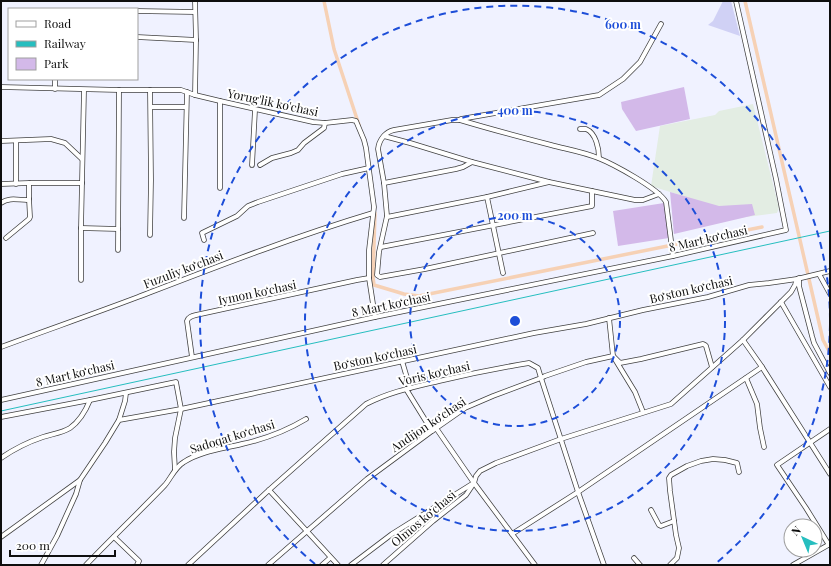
<svg xmlns="http://www.w3.org/2000/svg" width="831" height="566" font-family="'Playfair Display',serif">
	<rect width="100%" height="100%" fill="#f0f2ff"/>
	<!-- industrial -->
	<path fill="#e3ede3" d="M753 104 779 208 777 213 722 220 718 207 651 186 660 126 715 115 719 111Z"/>
	<!-- farmland -->
	<path fill="#d0d1f5" d="M723 1H731L740 36 708 25 713 21Z"/>
	<!-- green -->
	<g fill="#d3b9e9">
		<path d="M684 87 690 119 636 131 622 109 621 102Z"/>
		<path d="M670 192 719 206 752 204 755 215 674 234Z"/>
		<path d="M664 203 669 238 618 246 613 211Z"/>
	</g>
	<g fill="none" stroke-linecap="round" stroke-linejoin="round">
		<!-- canal -->
		<g stroke="#f6d1b5" stroke-width="3.5">
			<path d="M324 1 334 49 359 125"/>
			<path d="M745 1 823 340 830 353"/>
			<path d="M375 213 373 277 374 285 404 294 419 296 762 227"/>
		</g>
		<defs>
			<g id="minor">
				<path d="M137 11 195 12"/>
				<path d="M137 37 196 40"/>
				<path d="M1 87 119 90H181L195 95 220 101 313 122 325 123 352 120 356 121 364 140 366 148 374 207 369 250V278L375 317"/>
				<path d="M55 89V79"/>
				<path d="M150 90 151 180 150 235"/>
				<path d="M195 95 196 40 195 1"/>
				<path d="M151 107H186"/>
				<path d="M460 120C490 129 520 137 551 145 566 149 584 152 598 158 613 164 658 188 666 202L673 256"/>
				<path d="M580 129C581 129 586 129 586 129 596 133 599 149 599 158"/>
				<path d="M384 136 410 143 472 162 549 182 635 200H643L659 194"/>
				<path d="M1 141 51 139 65 143 82 159"/>
				<path d="M252 165 255 110"/>
				<path d="M260 165 272 158 291 153 298 150 304 143 324 128 325 123"/>
				<path d="M384 183 456 169 463 167 472 162"/>
				<path d="M1 184 29 183"/>
				<path d="M16 184V141"/>
				<path d="M220 188V101"/>
				<path d="M487 197 503 273"/>
				<path d="M1 203C9 197 18 200 27 200L29 199V184L30 183H82"/>
				<path d="M387 217 487 197 549 182"/>
				<path d="M184 218 187 92"/>
				<path d="M81 228 118 229"/>
				<path d="M593 233 425 269 380 277 377 275 379 252 387 216 384 183 378 149C379 140 385 132 394 130L452 120H459L461 119 599 95 623 79 640 62 661 24"/>
				<path d="M6 238 29 219 30 217 29 199"/>
				<path d="M204 240 202 233 237 216 248 206 258 202 342 174 369 168"/>
				<path d="M381 247 592 206V191"/>
				<path d="M118 250 119 90"/>
				<path d="M819 274 830 294"/>
				<path d="M799 278V286L812 336 814 343 830 373"/>
				<path d="M81 280V228L84 90"/>
				<path d="M781 302 830 387"/>
				<path d="M609 318 613 356 620 363 641 359 703 344 705 345 706 346 712 367"/>
				<path d="M1 347C47 330 93 314 138 297 216 267 293 237 373 213"/>
				<path d="M192 357 187 321C188 317 192 316 196 315L357 280 369 278"/>
				<path d="M402 361 410 388"/>
				<path d="M762 367 830 474"/>
				<path d="M746 378 757 404 760 428 764 447"/>
				<path d="M406 389 432 431"/>
				<path d="M1 400 375 317 673 256 786 230 776 179 736 1"/>
				<path d="M1 417 90 400 176 382 181 409 175 438 174 452 175 470"/>
				<path d="M119 420 125 401 126 393"/>
				<path d="M436 428 474 483 535 565"/>
				<path d="M1 458C14 449 28 442 43 437 52 434 62 433 70 428 80 421 86 410 90 400"/>
				<path d="M269 490 338 565"/>
				<path d="M651 510 659 525 661 526 674 521"/>
				<path d="M512 534 578 492 762 367 743 340"/>
				<path d="M1 537 80 480"/>
				<path d="M114 537 139 561 137 565"/>
				<path d="M829 545 806 508 777 465 830 429"/>
				<path d="M634 558 640 565"/>
				<path d="M41 565 57 536 76 494 80 480 105 443 119 420 181 409 534 333 586 324 643 310 708 297 749 285 769 283 797 279 830 271"/>
				<path d="M86 565C112 538 139 512 165 485 171 478 175 467 184 462 201 451 222 449 242 444 265 439 286 431 306 419"/>
				<path d="M188 565 269 490 366 404C389 392 414 387 439 381 469 374 499 368 529 363L538 368 541 378 578 492 604 565"/>
				<path d="M268 565 367 479 432 431 465 408 493 396 541 378 545 376 586 362 613 356 635 392 643 412"/>
				<path d="M322 565 330 558"/>
				<path d="M351 565 392 534 472 484"/>
				<path d="M383 565 433 521 466 495 474 483 476 476 480 471 496 463 561 439 671 404 743 340 791 292 795 285 797 279"/>
				<path d="M670 565 677 558 679 548 676 535 670 491 669 478 671 475 687 466 701 461 713 459 725 460 737 463 739 472"/>
				<path d="M793 565 830 544"/>
			</g>
		</defs>
		<!-- minor casing -->
		<use href="#minor" stroke="#414141" stroke-width="5.5"/>
		<!-- minor -->
		<use href="#minor" stroke="#fff" stroke-width="4"/>
		<!-- rail -->
		<path stroke="#26bebf" stroke-width="1" d="M1 411 830 231"/>
	</g>
	<!-- distance rings -->
	<g fill="none" stroke="#1d4ed8" stroke-width="2" stroke-dasharray="7 5">
		<circle cx="515" cy="321" r="105"/>
		<circle cx="515" cy="321" r="210"/>
		<path d="M830 324A315 315 0 0 1 715 564M315 564A315 315 0 1 1 830 318"/>
	</g>
	<g text-anchor="middle" dominant-baseline="central" stroke-width="4" stroke-linejoin="round" paint-order="stroke">
		<!-- street labels -->
		<g font-size="12" fill="#0e0e0e" stroke="#fff">
			<text transform="translate(273 102) rotate(12)">Yorug'lik ko'chasi</text>
			<text transform="translate(708 238) rotate(-13)">8 Mart koʻchasi</text>
			<text transform="translate(183 269) rotate(-21)">Fuzuliy koʻchasi</text>
			<text transform="translate(691 289) rotate(-13)">Boʻston koʻchasi</text>
			<text transform="translate(257 292) rotate(-12)">Iymon koʻchasi</text>
			<text transform="translate(391 304) rotate(-12)">8 Mart koʻchasi</text>
			<text transform="translate(375 357) rotate(-12)">Boʻston koʻchasi</text>
			<text transform="translate(75 373) rotate(-13)">8 Mart koʻchasi</text>
			<text transform="translate(434 373) rotate(-13)">Voris koʻchasi</text>
			<text transform="translate(428 424) rotate(-34)">Andijon koʻchasi</text>
			<text transform="translate(232 436) rotate(-17)">Sadoqat koʻchasi</text>
			<text transform="translate(423 518) rotate(-40)">Olmos koʻchasi</text>
		</g>
	</g>
	<circle cx="515" cy="321" r="6" fill="#1d4ed8" stroke="#fff" stroke-width="2"/>
	<g font-size="12" text-anchor="middle" font-weight="bold" fill="#1d4ed8" stroke="#fff" stroke-width="4" stroke-linejoin="round" paint-order="stroke">
		<text x="623" y="29">600 m</text>
		<text x="515" y="115">400 m</text>
		<text x="515" y="220">200 m</text>
	</g>
	<!-- border -->
	<rect width="831" height="566" fill="none" stroke="#0e0e0e" stroke-width="4"/>
	<!-- legend -->
	<rect x="8" y="8" width="130" height="72" fill="#ffffff" stroke="#9f9f9f"/>
	<rect x="16" y="21" width="20" height="6" fill="#ffffff" stroke="#9f9f9f"/>
	<text x="44" y="28" font-size="12" fill="#0e0e0e">Road</text>
	<rect x="16" y="41" width="20" height="6" fill="#26bebf" stroke="#9f9f9f"/>
	<text x="44" y="48" font-size="12" fill="#0e0e0e">Railway</text>
	<rect x="16" y="58" width="20" height="12" fill="#d3b9e9" stroke="#9f9f9f"/>
	<text x="44" y="68" font-size="12" fill="#0e0e0e">Park</text>
	<!-- north arrow -->
	<g transform="translate(803 538) rotate(316)"><circle r="19" fill="#ffffff" stroke="#9f9f9f"/>
	<path d="M0-3L7 15L0 10L-7 15Z" fill="#26bebf"/>
	<text y="-6" font-size="11" font-weight="bold" text-anchor="middle" fill="#0e0e0e">N</text>
	</g>
	<!-- scale -->
	<path d="M10 550v6h105v-6" fill="none" stroke="#0e0e0e" stroke-width="2"/>
	<text x="16" y="550" font-size="12" fill="#0e0e0e" stroke="#ffffff" stroke-width="3" paint-order="stroke">200 m</text>
</svg>
